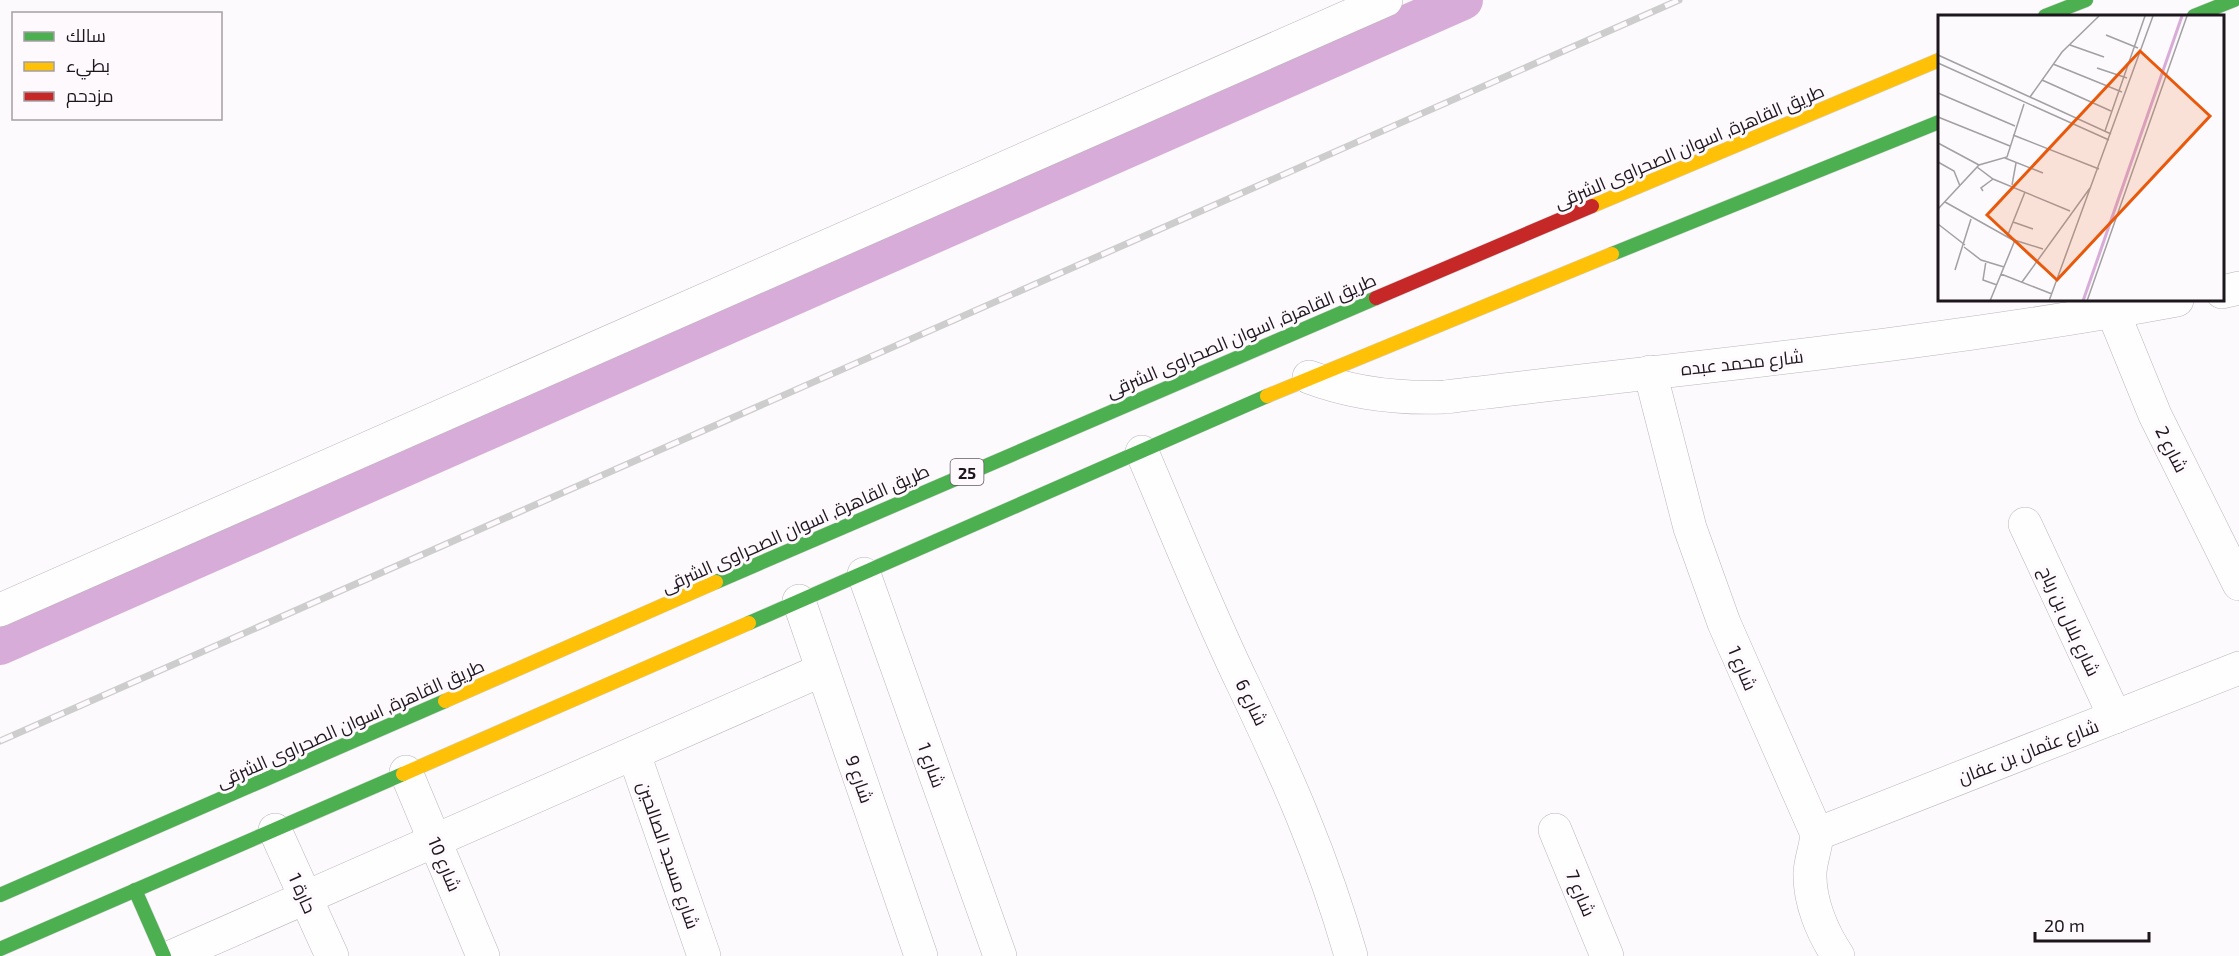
<svg xmlns="http://www.w3.org/2000/svg" width="2239" height="956" font-family="'Exo 2',Cairo,sans-serif">
	<rect width="100%" height="100%" fill="#fcfafc"/>
	<g fill="none" stroke-linecap="round" stroke-linejoin="round">
		<!-- canal -->
		<path stroke="#d8acd8" stroke-width="40" d="M0 645 1463 0"/>
		<defs>
			<g id="street">
				<path d="M2222 292 2239 288"/>
				<path d="M2113 312 2155 415 2239 584"/>
				<path d="M1650 372 1690 528 1724 623 1817 834C1816 847 1811 859 1810 872 1809 901 1822 932 1838 956"/>
				<path d="M1309 377C1354 394 1397 399 1445 397 1690 367 1934 345 2177 300"/>
				<path d="M1142 452C1175 529 1206 607 1242 682 1286 774 1323 857 1351 956"/>
				<path d="M2025 524 2115 717"/>
				<path d="M864 574 1000 956"/>
				<path d="M799 601 921 956"/>
				<path d="M0 610 1386 0"/>
				<path d="M634 754 704 956"/>
				<path d="M406 772 483 956"/>
				<path d="M275 830 332 956"/>
				<path d="M1555 830 1607 956"/>
				<path d="M1817 834 2239 668"/>
				<path d="M173 956 822 670"/>
			</g>
			<g id="fast">
				<path d="M2045 16 2086 0"/>
				<path d="M2194 16 2234 0"/>
				<path d="M1612 254 1939 122"/>
				<path d="M716 582 1376 298"/>
				<path d="M749 623 1267 396"/>
				<path d="M135 890 164 956"/>
				<path d="M0 895 445 701"/>
				<path d="M0 949 403 774"/>
			</g>
			<g id="slow">
				<path d="M1592 206 1939 60"/>
				<path d="M1267 396 1612 254"/>
				<path d="M445 701 716 582"/>
				<path d="M403 774 749 623"/>
			</g>
			<path id="jam" d="M1376 298 1592 206"/>
		</defs>
		<!-- street casing -->
		<use href="#street" stroke="#bbb6bb" stroke-width="34"/>
		<!-- fast casing -->
		<use href="#fast" stroke="#d6d3d6" stroke-width="15"/>
		<!-- slow casing -->
		<use href="#slow" stroke="#d6d3d6" stroke-width="15"/>
		<!-- jam casing -->
		<use href="#jam" stroke="#d6d3d6" stroke-width="15"/>
		<!-- street -->
		<use href="#street" stroke="#fffeff" stroke-width="33"/>
		<!-- fast -->
		<use href="#fast" stroke="#4caf50" stroke-width="14"/>
		<!-- slow -->
		<use href="#slow" stroke="#ffc107" stroke-width="14"/>
		<!-- jam -->
		<use href="#jam" stroke="#c62828" stroke-width="14"/>
		<defs>
			<path id="rail" d="M0 741 1679 0"/>
		</defs>
		<!-- rail casing -->
		<use href="#rail" stroke="#cdcdcd" stroke-width="7"/>
		<!-- rail -->
		<use href="#rail" stroke="#fdf9fd" stroke-width="4.5" stroke-dasharray="14" stroke-linecap="butt"/>
	</g>
	<g text-anchor="middle" dominant-baseline="central" stroke-width="6" stroke-linejoin="round" paint-order="stroke">
		<!-- shield labels -->
		<rect fill="#fdf9fd" stroke="#605a60" stroke-width="1.5" x="950.5" y="459" width="33" height="26" rx="4.5"/>
		<g font-size="16" font-weight="bold" fill="#1d161d">
			<text x="967" y="472">25</text>
		</g>
		<!-- street labels -->
		<g font-size="18" fill="#1d161d" stroke="#fdf9fd">
			<text transform="translate(1689 146) rotate(-23)">طريق القاهرة, اسوان الصحراوى الشرقى</text>
			<text transform="translate(1241 335) rotate(-23)">طريق القاهرة, اسوان الصحراوى الشرقى</text>
			<text transform="translate(1742 362) rotate(-6)">شارع محمد عبده</text>
			<text transform="translate(2172 449) rotate(63)">شارع 2</text>
			<text transform="translate(795 528) rotate(-24)">طريق القاهرة, اسوان الصحراوى الشرقى</text>
			<text transform="translate(2070 621) rotate(65)">شارع بلال بن رباح</text>
			<text transform="translate(1743 668) rotate(67)">شارع 1</text>
			<text transform="translate(1252 702) rotate(64)">شارع 6</text>
			<text transform="translate(350 723) rotate(-24)">طريق القاهرة, اسوان الصحراوى الشرقى</text>
			<text transform="translate(2028 751) rotate(-21)">شارع عثمان بن عفان</text>
			<text transform="translate(932 765) rotate(70)">شارع 1</text>
			<text transform="translate(860 779) rotate(71)">شارع 9</text>
			<text transform="translate(669 855) rotate(71)">شارع مسجد الصالحين</text>
			<text transform="translate(445 864) rotate(67)">شارع 10</text>
			<text transform="translate(303 893) rotate(66)">حارة 1</text>
			<text transform="translate(1581 893) rotate(67)">شارع 7</text>
		</g>
	</g>
	<!-- overview -->
	<g transform="translate(1938 15)">
		<rect width="286" height="286" fill="#fcfafc"/>
		<path fill="none" stroke="#d8acd8" stroke-width="3" d="M145 286 244 1"/>
		<path fill="none" stroke="#a39fa3" stroke-width="1.5" d="M168 20 200 33M132 30 166 42M0 40 173 119M0 48 171 125M115 49 184 77M159 53 189 63M104 65 173 96M0 78 77 111M92 82 124 37 161 1M0 102 72 131M167 116 207 1M75 120 161 154M0 128 41 150M67 143 105 158M0 147 16 156 22 171M39 152 55 164 132 196M74 170 78 148M45 176 43 173 55 164M7 187 73 224 105 234M0 194 41 150 69 142 86 89M75 207 95 214M0 209 27 230M69 222 87 177M26 232 43 245 66 252M48 246 45 265 59 270M17 255 33 204M63 259 114 279M84 267 152 173M52 286 77 225M111 286 215 1M149 286 249 1"/>
		<path fill="#e8590c" fill-opacity="0.15" stroke="#e8590c" stroke-width="3" d="M202 36 272 101 119 265 49 200Z"/>
		<rect width="286" height="286" fill="none" stroke="#1d161d" stroke-width="3"/>
	</g>
	<!-- legend -->
	<rect x="12" y="12" width="210" height="108" fill="#fdf9fd" stroke="#a39ea3" stroke-width="1.5"/>
	<rect x="24" y="32" width="30" height="9" fill="#4caf50" stroke="#a39ea3" stroke-width="1.5"/>
	<text x="66" y="42" font-size="18" fill="#1d161d">سالك</text>
	<rect x="24" y="62" width="30" height="9" fill="#ffc107" stroke="#a39ea3" stroke-width="1.5"/>
	<text x="66" y="72" font-size="18" fill="#1d161d">بطيء</text>
	<rect x="24" y="92" width="30" height="9" fill="#c62828" stroke="#a39ea3" stroke-width="1.5"/>
	<text x="66" y="102" font-size="18" fill="#1d161d">مزدحم</text>
	<!-- scale -->
	<path d="M2035 932v9h114v-9" fill="none" stroke="#1d161d" stroke-width="3"/>
	<text x="2044" y="932" font-size="18" fill="#1d161d" stroke="#fdf9fd" stroke-width="4.5" paint-order="stroke">20 m</text>
</svg>
